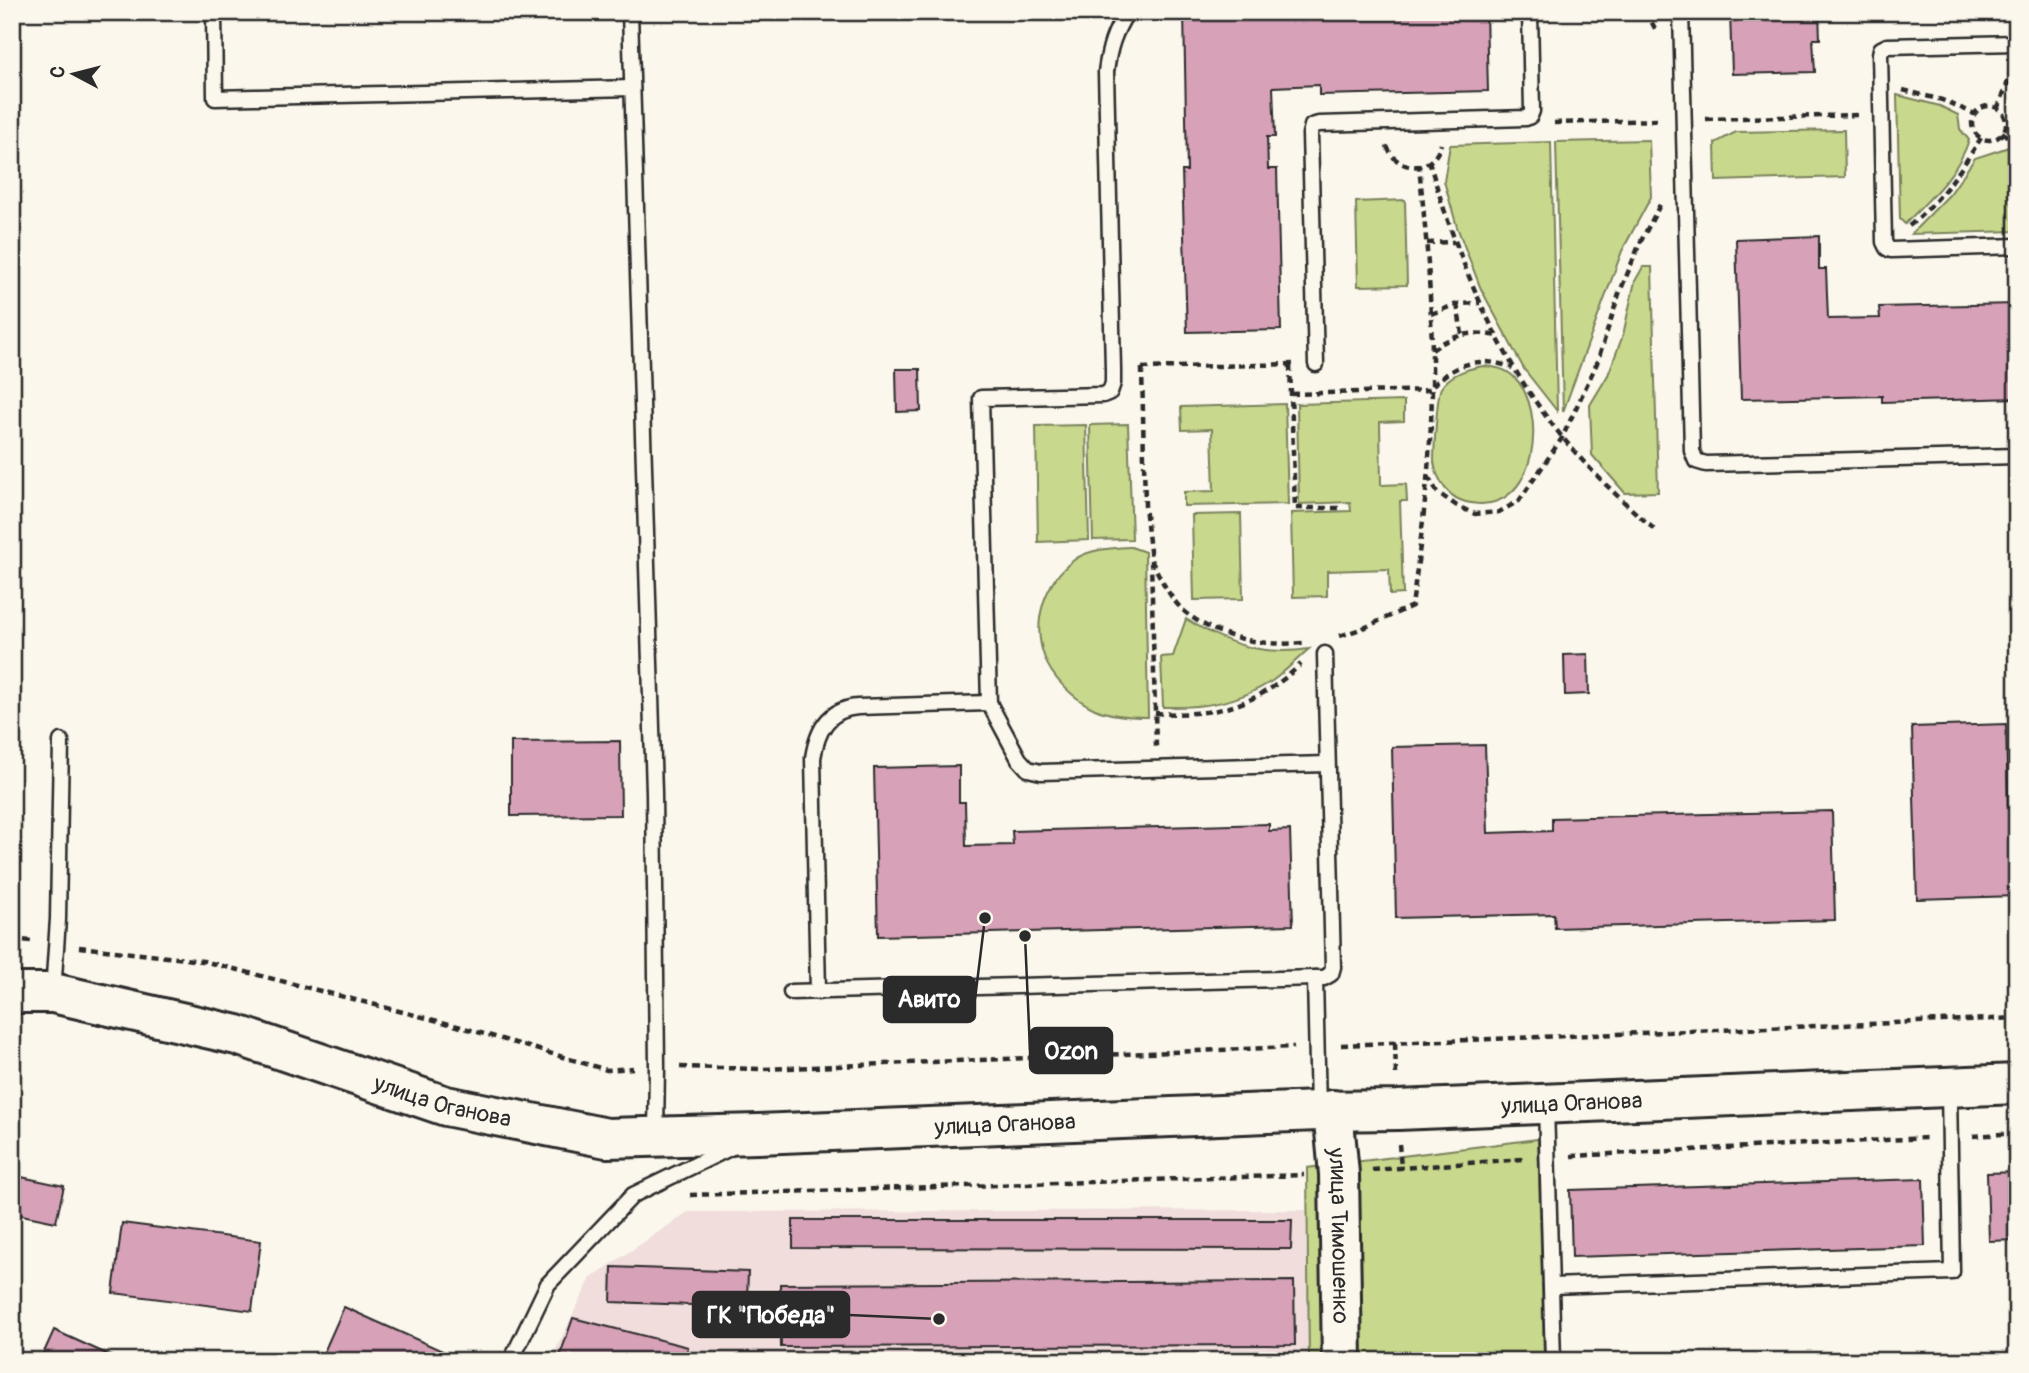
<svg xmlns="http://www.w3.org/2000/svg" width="2029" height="1373" font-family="Pangolin,sans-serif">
	<rect width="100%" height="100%" fill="#fbf7ec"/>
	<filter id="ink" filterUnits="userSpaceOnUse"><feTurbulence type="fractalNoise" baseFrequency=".0143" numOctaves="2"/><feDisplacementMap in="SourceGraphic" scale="14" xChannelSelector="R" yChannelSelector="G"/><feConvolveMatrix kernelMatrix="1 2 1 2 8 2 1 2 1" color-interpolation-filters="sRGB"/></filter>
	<g filter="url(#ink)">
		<!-- built -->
		<path fill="#f0dddc" d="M1306 1210 1309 1361H550L591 1278 688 1212Z"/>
		<!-- green -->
		<g fill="#c8d88d" stroke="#7a825c" stroke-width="2">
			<path d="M1897 95 1940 106 1958 115 1960 129 1969 140C1958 174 1929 199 1905 224L1900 219Z"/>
			<path d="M1844 130 1845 177 1716 181 1715 143 1736 132Z"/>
			<path d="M1649 140 1651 197 1622 251 1563 412 1556 142Z"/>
			<path d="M1551 142 1557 411 1524 369 1481 289 1457 227 1444 181 1450 145Z"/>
			<path d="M2009 147 2017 154V231L1911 234 1950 194 1975 158Z"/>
			<path d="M1405 200 1407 285 1358 286 1356 202Z"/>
			<path d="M1643 267H1652L1658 492 1625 493 1592 455 1590 405 1608 375 1623 335 1635 281Z"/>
			<path d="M1483 366C1494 367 1504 368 1513 376 1549 408 1538 515 1471 503 1456 501 1445 491 1439 478 1436 473 1435 468 1434 462 1434 452 1437 394 1441 388 1450 374 1467 369 1483 366Z"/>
			<path d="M1404 401V421L1380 422 1381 485 1406 484 1407 501H1400L1403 594 1390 595 1389 569 1327 571V596L1293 597 1291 513 1351 511 1350 502 1299 504 1297 404Z"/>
			<path d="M1285 404 1288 504 1184 506V492L1214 491 1212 429 1182 430 1181 407Z"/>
			<path d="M1128 424 1132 539 1093 540 1090 425Z"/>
			<path d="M1086 425 1089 540 1038 542 1036 426Z"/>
			<path d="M1241 514 1243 599 1194 600 1192 515Z"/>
			<path d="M1131 547 1145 552 1148 717C1132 717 1111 716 1095 709 1075 700 1051 678 1044 656 1032 622 1044 582 1074 560 1089 549 1112 548 1131 547Z"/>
			<path d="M1186 619C1227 644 1261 656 1309 649 1297 659 1285 672 1272 681 1238 703 1202 708 1163 707L1161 657 1173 656Z"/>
			<path d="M1538 1139 1544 1361H1309L1307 1168Z"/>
		</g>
		<!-- building -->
		<g fill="#d7a1b8" stroke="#2b2b2b" stroke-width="2">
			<path d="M1184 12H1486L1488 91 1319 95V85L1273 87 1275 137H1267L1268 169H1277L1281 330 1187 332 1182 171H1187Z"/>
			<path d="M1730 12H1819L1820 39H1813L1815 72 1732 74Z"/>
			<path d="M1819 236V269H1826L1828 319 1880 318 1879 307 2017 304V398L1882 402V396L1741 399 1736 239Z"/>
			<path d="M896 369H920L921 411 897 412Z"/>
			<path d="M1588 654 1589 694 1565 695 1564 655Z"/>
			<path d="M2006 724 2008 806 2017 805V896L1917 899 1912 727Z"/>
			<path d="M620 741 621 815 511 816V742Z"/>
			<path d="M1485 745 1488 833 1552 831V818L1832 811 1835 920 1555 928 1554 914 1396 918 1392 747Z"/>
			<path d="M959 766V802H965L966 846 1013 845 1012 831 1269 824V831L1290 830 1293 925 878 936 874 768Z"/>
			<path d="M2017 1172V1240L1989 1241 1987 1173Z"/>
			<path d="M12 1175 64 1186 56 1222 12 1213Z"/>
			<path d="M1923 1179 1925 1246 1572 1257 1570 1190Z"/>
			<path d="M793 1220H1292L1291 1249 793 1248Z"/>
			<path d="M122 1223 261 1241 252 1311 113 1293Z"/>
			<path d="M612 1267 748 1272 746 1325 693 1323V1305L611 1302Z"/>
			<path d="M1294 1281 1295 1345 781 1347 780 1284Z"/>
			<path d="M344 1307 447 1353 444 1361H320Z"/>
			<path d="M573 1318 688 1347 685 1361H558Z"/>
			<path d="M54 1330 122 1361H40Z"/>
		</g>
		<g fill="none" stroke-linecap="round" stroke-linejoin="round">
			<defs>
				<g id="lane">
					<path d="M214 12 215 98 632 88"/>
					<path d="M630 12 654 793 657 1066 656 1134"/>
					<path d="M1681 12 1692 451 1696 461 1706 464 2017 456"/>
					<path d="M2017 43 1887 46 1881 49 1880 54 1884 242 1887 248 1891 250 2017 246"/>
					<path d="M1316 364 1310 134 1312 126 1319 124 1526 118 1530 116 1532 111 1530 12"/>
					<path d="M989 703 981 398 1103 395 1110 392 1113 383V369L1106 72C1109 48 1114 32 1127 12"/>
					<path d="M53 992 58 919 61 741"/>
					<path d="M791 992 1315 978"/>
					<path d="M818 992 813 758C817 731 828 709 858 707L989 703 1019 759 1028 769 1041 772 1327 764"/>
					<path d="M1546 1105 1553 1361"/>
					<path d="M1318 1109 1315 978H1324L1331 974 1333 967 1325 654"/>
					<path d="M1551 1286 1952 1272 1949 1090"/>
					<path d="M511 1361 548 1284 633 1195 732 1147"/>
				</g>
				<g id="secondary">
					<path id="s1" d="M12 993H53L237 1035 446 1106 607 1138 758 1134 1318 1111 1398 1110 2017 1084"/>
					<path id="s2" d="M1333 1110 1339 1174 1342 1361"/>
				</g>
			</defs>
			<!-- lane casing -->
			<use href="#lane" stroke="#2b2b2b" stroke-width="19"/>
			<!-- secondary casing -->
			<use href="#secondary" stroke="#2b2b2b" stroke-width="44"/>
			<!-- path -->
			<g stroke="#2b2b2b" stroke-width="4.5" stroke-dasharray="7 5" stroke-linecap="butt">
				<path d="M1646 12 1657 32"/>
				<path d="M1903 90 1942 100 1975 114"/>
				<circle cx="1989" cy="123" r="17"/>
				<path d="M1997 109 2005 91 2012 67"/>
				<path d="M1706 119 1858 115"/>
				<path d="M1554 123 1660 120"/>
				<path d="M2002 132 2017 145"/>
				<path d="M1387 146C1397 174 1434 173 1441 144"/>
				<path d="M1429 161C1458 260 1497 358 1563 438 1590 471 1622 501 1654 529"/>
				<path d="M1909 226C1939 202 1961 170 1981 138"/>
				<path d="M1427 243 1454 242"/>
				<path d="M1457 304 1462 334"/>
				<path d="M1431 314 1457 304 1480 303"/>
				<path d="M1432 350C1452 335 1471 330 1496 336"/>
				<path d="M1290 365 1295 508H1343"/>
				<path d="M1142 368 1145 506 1151 560 1156 747"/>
				<path d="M1142 368 1294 364"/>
				<path d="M1433 386C1455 362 1483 356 1513 368"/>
				<path d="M1291 394 1432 390"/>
				<path d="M1428 476 1437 492 1457 506 1475 514 1499 512 1519 501 1562 438 1597 363 1619 294 1640 243 1662 201"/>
				<path d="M1151 560C1161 578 1169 598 1184 611 1217 639 1263 646 1304 643"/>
				<path d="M1340 636 1366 627 1412 606C1422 534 1431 462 1432 389 1433 314 1427 240 1419 166"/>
				<path d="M1155 713C1215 717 1257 706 1301 664"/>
				<path d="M12 939 32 941"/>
				<path d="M79 947 203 961 454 1025 607 1070 633 1068"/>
				<path d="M1395 1043 1396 1075"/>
				<path d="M1341 1045 2017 1018"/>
				<path d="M680 1067 762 1069 1294 1047"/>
				<path d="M1973 1136 2017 1133"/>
				<path d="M1399 1144 1401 1167"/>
				<path d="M1571 1156 1926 1138"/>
				<path d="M1372 1170 1524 1159"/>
				<path d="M690 1195 1304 1175"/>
			</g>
			<!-- lane -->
			<use href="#lane" stroke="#fbf7ec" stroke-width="14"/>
			<!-- secondary -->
			<use href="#secondary" stroke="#fbf7ec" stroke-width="38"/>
		</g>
	</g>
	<g text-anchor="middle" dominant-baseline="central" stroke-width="6" stroke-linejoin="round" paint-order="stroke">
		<!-- street labels -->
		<g font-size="23" fill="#2b2b2b" stroke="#fbf7ec">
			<text stroke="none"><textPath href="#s1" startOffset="446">улица Оганова</textPath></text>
			<text stroke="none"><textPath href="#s1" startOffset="1580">улица Оганова</textPath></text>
			<text stroke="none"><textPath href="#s1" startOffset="1013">улица Оганова</textPath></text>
			<text stroke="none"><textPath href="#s2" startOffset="126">улица Тимошенко</textPath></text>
		</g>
	</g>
	<!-- callouts -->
	<path fill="none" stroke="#2b2b2b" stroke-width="2.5" d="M985 918L975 999M1025 936L1030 1050M939 1319L849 1315"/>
	<g fill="#2b2b2b" stroke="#fbf7ec" stroke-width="2.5">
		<circle cx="985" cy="918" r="7"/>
		<circle cx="1025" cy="936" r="7"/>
		<circle cx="939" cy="1319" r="7"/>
	</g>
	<g fill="#2b2b2b" stroke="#2b2b2b" stroke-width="2.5">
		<rect x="884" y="977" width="91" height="45" rx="7"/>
		<rect x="1030" y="1028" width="82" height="45" rx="7"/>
		<rect x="693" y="1292" width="156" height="45" rx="7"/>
	</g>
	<g font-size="24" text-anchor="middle" font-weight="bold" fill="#fff">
		<text x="929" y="1007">Авито</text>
		<text x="1071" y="1059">Ozon</text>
		<text x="771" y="1323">ГК "Победа"</text>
	</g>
	<!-- margin -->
	<rect width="2029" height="1373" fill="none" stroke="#fbf7ec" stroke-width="42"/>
	<rect x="21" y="21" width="1987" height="1331" fill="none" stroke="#2b2b2b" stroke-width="2.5" filter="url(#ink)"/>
	<!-- north arrow -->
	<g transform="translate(74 74) rotate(277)" stroke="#fbf7ec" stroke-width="5" paint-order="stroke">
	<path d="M0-5L12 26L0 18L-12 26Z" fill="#2b2b2b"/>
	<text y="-10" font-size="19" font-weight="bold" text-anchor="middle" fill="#2b2b2b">С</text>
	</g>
</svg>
